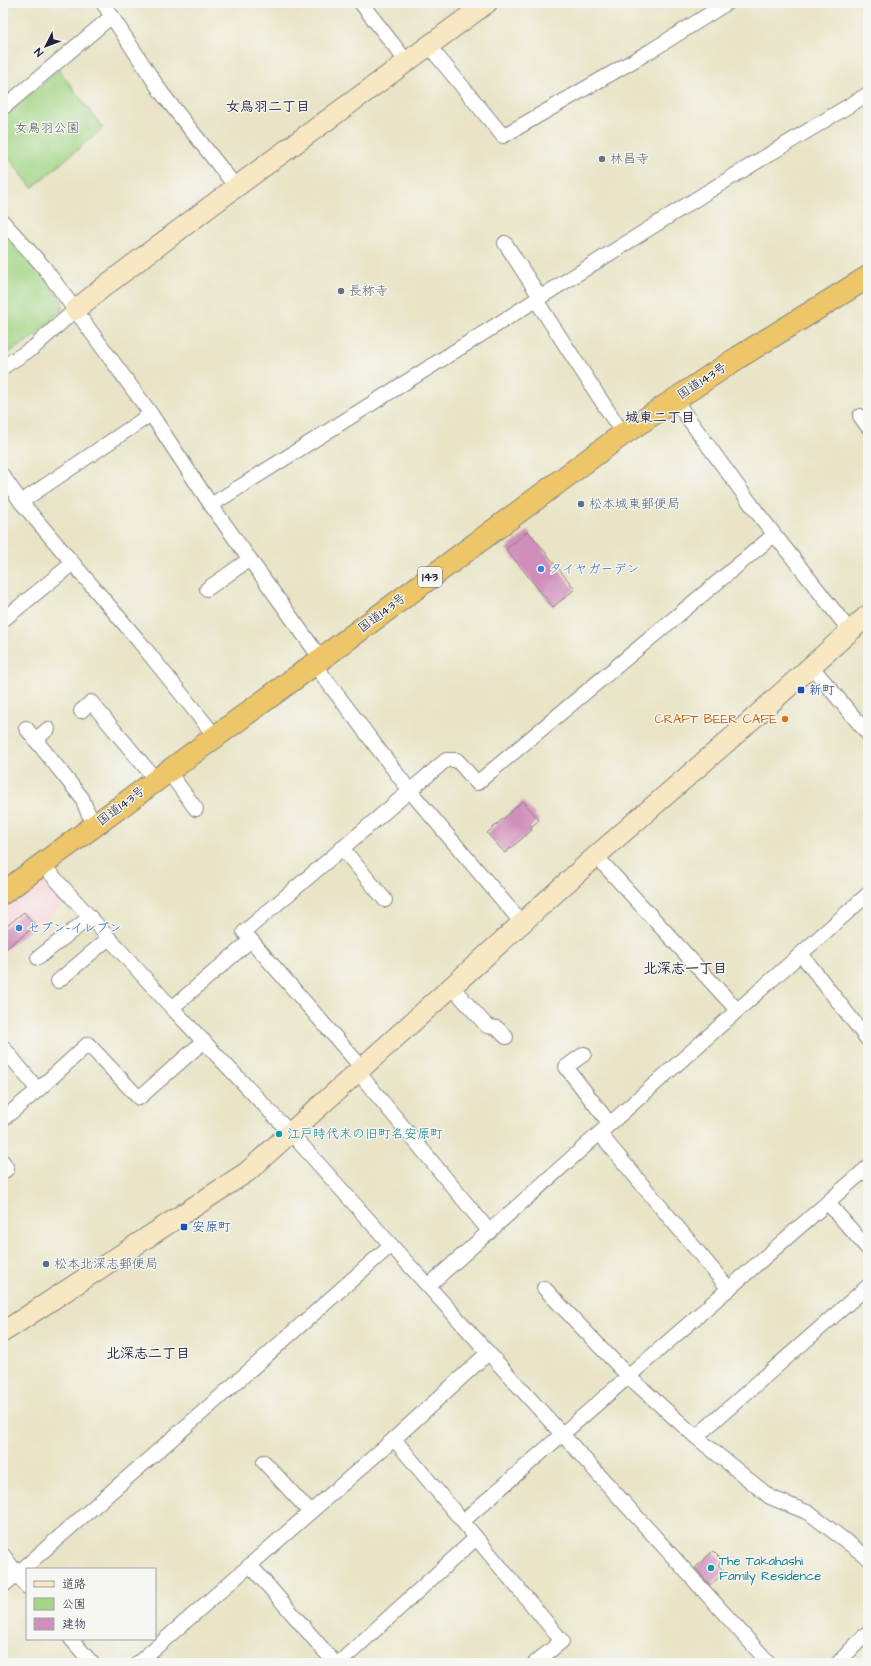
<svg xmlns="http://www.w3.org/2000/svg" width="871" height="1666" font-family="'Architects Daughter','Klee One',sans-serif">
	<rect width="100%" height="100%" fill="#f6f6f2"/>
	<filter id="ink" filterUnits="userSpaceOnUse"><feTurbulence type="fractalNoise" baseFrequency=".025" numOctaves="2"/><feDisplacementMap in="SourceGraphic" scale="8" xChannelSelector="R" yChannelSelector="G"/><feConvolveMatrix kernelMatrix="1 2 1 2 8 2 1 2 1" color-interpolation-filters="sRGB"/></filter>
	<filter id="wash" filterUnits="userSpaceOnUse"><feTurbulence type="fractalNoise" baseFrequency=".012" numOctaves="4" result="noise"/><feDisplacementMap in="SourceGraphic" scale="16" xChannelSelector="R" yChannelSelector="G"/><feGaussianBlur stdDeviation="0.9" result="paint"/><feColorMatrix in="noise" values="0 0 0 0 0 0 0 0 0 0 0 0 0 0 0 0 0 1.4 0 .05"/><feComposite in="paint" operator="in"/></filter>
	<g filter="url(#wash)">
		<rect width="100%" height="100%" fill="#e9e4c6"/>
		<!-- built -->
		<path fill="#f7cfd3" d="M44 873 69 900 3 953V903Z"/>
		<!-- green -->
		<g fill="#a3d585" stroke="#627c60">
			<path d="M59 70 103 128 32 188 3 150V118Z"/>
			<path d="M3 229 27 253 62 302 63 309 35 336 3 356Z"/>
		</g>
		<g id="blocks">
			<!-- building -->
			<g fill="#d08eba">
				<path d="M528 531 575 589 553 607 506 549Z"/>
				<path d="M523 801 539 820 530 828 532 830 505 853 487 833Z"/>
				<path d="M24 912 35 926 3 951V929Z"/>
				<path d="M713 1551 722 1560 718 1565 725 1572 710 1585 695 1568Z"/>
			</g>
		</g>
	</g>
	<g filter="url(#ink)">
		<use href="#blocks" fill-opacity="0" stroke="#868380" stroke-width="1"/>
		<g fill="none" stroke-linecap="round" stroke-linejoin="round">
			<defs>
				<g id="street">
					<path d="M103 3 161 92 236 187"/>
					<path d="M361 3 407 62"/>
					<path d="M429 46 503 136 652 50 727 3"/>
					<path d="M3 108 112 16"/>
					<path d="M3 222 43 266 151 414 211 505 321 659"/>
					<path d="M505 243 540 297"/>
					<path d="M536 300 623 434"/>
					<path d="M3 367 34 347 75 310"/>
					<path d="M674 399 756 511 850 631"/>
					<path d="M860 416 868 427"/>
					<path d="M3 476 21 502 138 640 215 736"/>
					<path d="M21 502 151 414"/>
					<path d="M211 505 704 194 868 94"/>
					<path d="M207 589 250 559"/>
					<path d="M3 620 73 563"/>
					<path d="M314 664 410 791 522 923"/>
					<path d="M811 666 868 734"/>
					<path d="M81 711 91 702 156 780"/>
					<path d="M26 728 82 798 88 813 96 824"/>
					<path d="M35 740 48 729"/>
					<path d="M168 771 196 809"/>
					<path d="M342 848 385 900"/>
					<path d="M596 856 737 1010"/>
					<path d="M42 864 172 1008 298 1141 391 1245 769 1663"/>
					<path d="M801 954 868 1040"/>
					<path d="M38 958 90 917"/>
					<path d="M58 981 109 938"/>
					<path d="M452 987 487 1026 497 1028 506 1037"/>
					<path d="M172 1008 251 940"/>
					<path d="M3 1047 38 1090"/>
					<path d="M584 1054 566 1067 610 1124"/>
					<path d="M362 1068 244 932 446 760H457L477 783 774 535"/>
					<path d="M358 1072 490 1232"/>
					<path d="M3 1119 38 1090 88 1044 139 1098 204 1041"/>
					<path d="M600 1134 729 1289"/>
					<path d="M3 1162 7 1169 3 1172"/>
					<path d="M828 1203 868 1249"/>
					<path d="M428 1286 868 894"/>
					<path d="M544 1288 629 1377 696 1437 770 1497 809 1513 868 1558"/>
					<path d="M696 1437 868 1286"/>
					<path d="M394 1439 562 1641 535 1663"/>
					<path d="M264 1462 310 1512"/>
					<path d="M463 1521 868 1167"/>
					<path d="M3 1555 27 1587"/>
					<path d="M251 1566 335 1663"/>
					<path d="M3 1586 205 1410 391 1245"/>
					<path d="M71 1639 92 1663"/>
					<path d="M138 1663 394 1439 488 1353"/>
					<path d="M339 1663 476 1538"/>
					<path d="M838 1663 868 1632"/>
				</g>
				<g id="secondary">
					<path d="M75 310 106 285 236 187 487 3"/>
					<path d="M3 1332 247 1172 596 856 736 734 868 615"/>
				</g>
				<path id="highway" d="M3 893 321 659 623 434 739 357 868 277"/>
			</defs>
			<!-- street casing -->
			<use href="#street" stroke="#868380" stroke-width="16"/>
			<!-- secondary casing -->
			<use href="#secondary" stroke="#868380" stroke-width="22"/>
			<!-- highway casing -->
			<use href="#highway" stroke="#868380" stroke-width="24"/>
			<!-- street -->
			<use href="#street" stroke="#fff" stroke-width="14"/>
			<!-- secondary -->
			<use href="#secondary" stroke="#f7e8c3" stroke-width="20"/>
			<!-- highway -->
			<use href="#highway" stroke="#ecc669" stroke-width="22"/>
		</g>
	</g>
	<!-- markers -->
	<g fill="#6b7280" stroke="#f6f6f2" stroke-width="1.5">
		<circle cx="602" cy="159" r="4"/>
		<circle cx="341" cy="291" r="4"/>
	</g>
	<g fill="#5c6f8a" stroke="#f6f6f2" stroke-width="1.5">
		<circle cx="581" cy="504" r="4"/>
		<circle cx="46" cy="1264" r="4"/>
	</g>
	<g fill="#3f7fe0" stroke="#f6f6f2" stroke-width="1.5">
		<circle cx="541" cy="569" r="4"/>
		<circle cx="19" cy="928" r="4"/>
	</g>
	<g fill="#1a4fb4" stroke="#f6f6f2" stroke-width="1.5">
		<rect x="797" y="686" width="8" height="8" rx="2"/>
		<rect x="180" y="1223" width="8" height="8" rx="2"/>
	</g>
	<circle fill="#e8710a" stroke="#f6f6f2" stroke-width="1.5" cx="785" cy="719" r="4"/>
	<g fill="#0f9aa8" stroke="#f6f6f2" stroke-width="1.5">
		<circle cx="279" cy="1134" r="4"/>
		<circle cx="711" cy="1568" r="4"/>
	</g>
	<g text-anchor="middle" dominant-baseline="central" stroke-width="3" stroke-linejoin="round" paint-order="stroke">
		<!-- shield labels -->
		<rect fill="#f6f6f2" stroke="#626272" stroke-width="1" x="418" y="567" width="24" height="20" rx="3"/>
		<g font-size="12" font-weight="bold" fill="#22223b">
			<text x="430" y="577">143</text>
		</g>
		<!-- park labels -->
		<g font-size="13" fill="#495851" stroke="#f6f6f2">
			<text x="47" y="128">女鳥羽公園</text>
		</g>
		<!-- worship labels -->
		<g font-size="13" fill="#5b616d" stroke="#f6f6f2" text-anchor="start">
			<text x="610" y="159">林昌寺</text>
			<text x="349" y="291">長称寺</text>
		</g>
		<!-- street labels -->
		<g font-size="13" fill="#22223b" stroke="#f6f6f2">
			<text transform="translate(702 381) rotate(-33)">国道143号</text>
			<text transform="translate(382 613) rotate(-37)">国道143号</text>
			<text transform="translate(121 806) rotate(-37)">国道143号</text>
		</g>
		<!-- service labels -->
		<g font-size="13" fill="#4e5e75" stroke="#f6f6f2" text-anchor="start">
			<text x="589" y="504">松本城東郵便局</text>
			<text x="54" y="1264">松本北深志郵便局</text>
		</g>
		<!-- shop labels -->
		<g font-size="13" fill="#366cbe" stroke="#f6f6f2" text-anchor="start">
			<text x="549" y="569">タイヤガーデン</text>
			<text x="27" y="928">セブン-イレブン</text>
		</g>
		<!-- transit labels -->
		<g font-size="13" fill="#164399" stroke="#f6f6f2" text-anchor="start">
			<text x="809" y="690">新町</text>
			<text x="192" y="1227">安原町</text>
		</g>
		<!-- food labels -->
		<g font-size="13" fill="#c56008" stroke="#f6f6f2" text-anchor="end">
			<text x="777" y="719">CRAFT BEER CAFE</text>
		</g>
		<!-- culture labels -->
		<g font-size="13" fill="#0d838f" stroke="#f6f6f2" text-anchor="start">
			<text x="287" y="1134">江戸時代末の旧町名安原町</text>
			<text x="719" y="1561">The Takahashi<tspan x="719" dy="15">Family Residence</tspan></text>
		</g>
		<!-- neighbourhood labels -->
		<g font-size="14" font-weight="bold" fill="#22223b" stroke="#f6f6f2">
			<text x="268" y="107">女鳥羽二丁目</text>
			<text x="660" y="418">城東二丁目</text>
			<text x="685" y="969">北深志一丁目</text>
			<text x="148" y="1354">北深志二丁目</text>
		</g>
	</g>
	<!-- margin -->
	<rect width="871" height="1666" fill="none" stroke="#f6f6f2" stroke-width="16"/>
	<!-- legend -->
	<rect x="26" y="1568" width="130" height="72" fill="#f6f6f2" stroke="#a1a1a9"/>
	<rect x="34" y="1581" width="20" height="6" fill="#f7e8c3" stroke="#a1a1a9"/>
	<text x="62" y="1588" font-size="12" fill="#22223b">道路</text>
	<rect x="34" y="1598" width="20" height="12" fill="#a3d585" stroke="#a1a1a9"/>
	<text x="62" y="1608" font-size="12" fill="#22223b">公園</text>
	<rect x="34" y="1618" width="20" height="12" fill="#d08eba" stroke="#a1a1a9"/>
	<text x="62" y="1628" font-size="12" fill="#22223b">建物</text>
	<!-- north arrow -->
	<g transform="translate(46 46) rotate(228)" stroke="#f6f6f2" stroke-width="3" paint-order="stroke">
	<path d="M0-3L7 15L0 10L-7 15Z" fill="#22223b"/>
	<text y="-6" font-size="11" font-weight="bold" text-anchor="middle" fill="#22223b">N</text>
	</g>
</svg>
